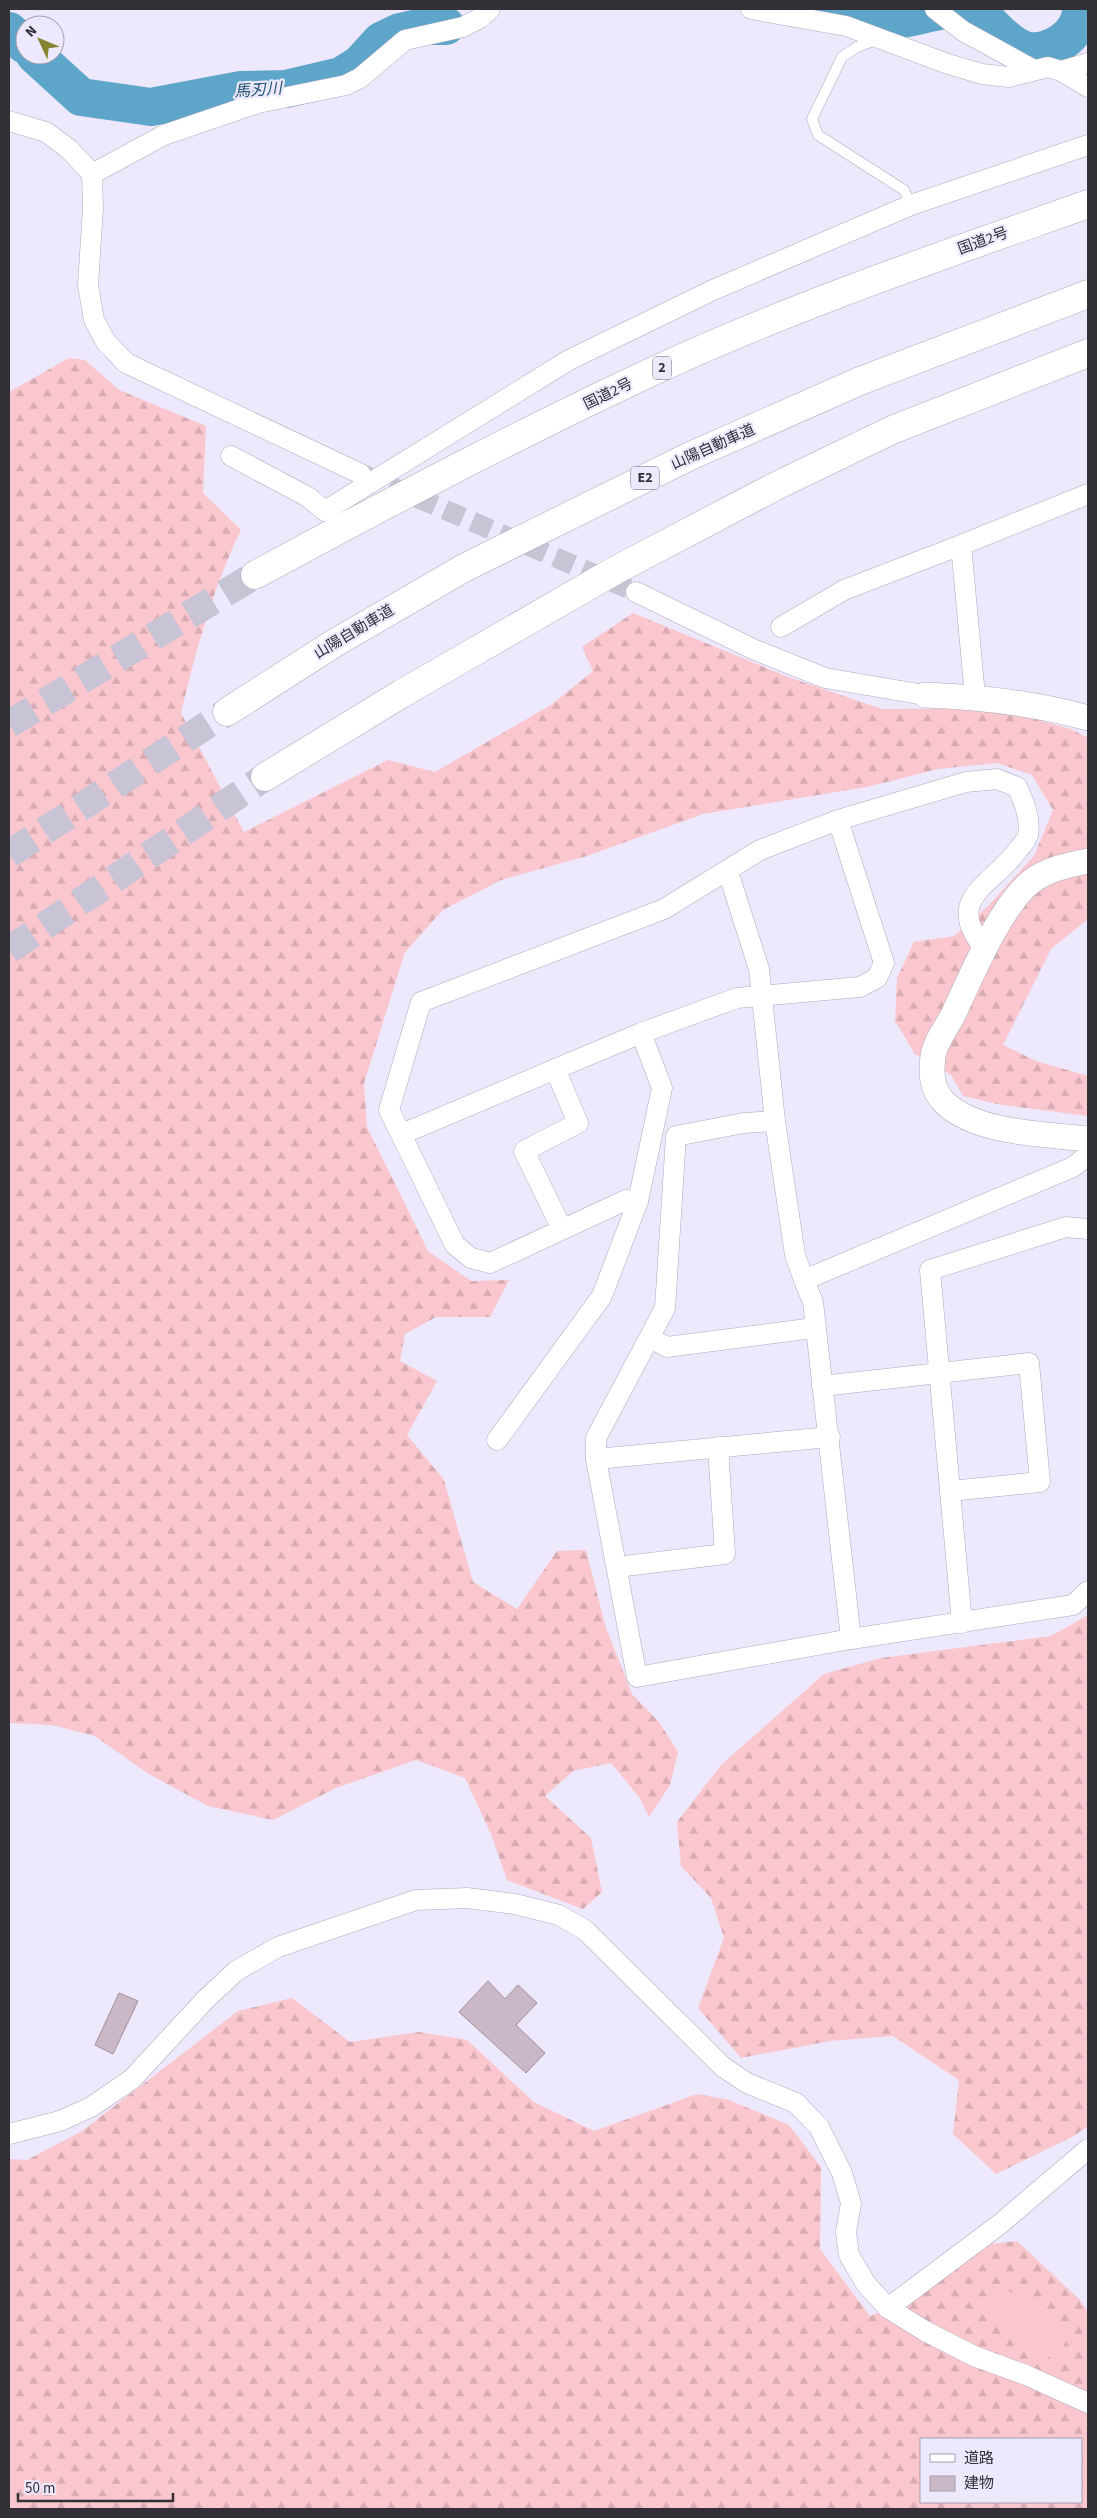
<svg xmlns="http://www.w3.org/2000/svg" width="1097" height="2518" font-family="'Source Sans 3','Noto Sans JP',sans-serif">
	<defs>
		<pattern id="forest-firs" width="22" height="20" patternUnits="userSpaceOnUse" patternTransform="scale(1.25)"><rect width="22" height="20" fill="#fac7ce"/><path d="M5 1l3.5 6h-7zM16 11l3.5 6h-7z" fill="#d7abb2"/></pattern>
	</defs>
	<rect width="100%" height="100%" fill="#eee8fd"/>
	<!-- forest -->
	<g fill="url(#forest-firs)" fill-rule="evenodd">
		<path d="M69 358 85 360 119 390 206 426 203 493 241 530C213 587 196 651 181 713L244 832 388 760 435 772 551 705 593 671 582 647 633 613 788 677 882 709 993 708 1071 729 1088 738V919L1051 949 1003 1045 1036 1061 1088 1076V1116L1002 1105 963 1096 951 1075 915 1054 895 1021 897 978 914 942 954 936 987 907 1034 856 1053 810 1032 775 997 763 938 769 867 787 703 814 587 856 501 880 443 910 405 952 364 1083 367 1127 428 1251 471 1281 509 1280 490 1317H436L405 1334 400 1361 437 1381 407 1435 444 1480 473 1582 517 1609 557 1551 586 1550 605 1625 632 1694 659 1722 678 1752 670 1785 649 1817 639 1797 611 1763 573 1771 545 1796 591 1838 602 1892 583 1909 507 1880 491 1834 465 1778 416 1760 336 1788 273 1820 208 1806 147 1773 95 1736 52 1725 9 1723V392Z"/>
		<path d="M1088 1615V2126L1074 2136 996 2174 953 2134 959 2080 893 2036 830 2041 741 2058 698 2008 724 1938 711 1898 681 1866 677 1822 721 1765 824 1674 881 1658 1051 1636Z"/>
		<path d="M292 1998 350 2042 419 2032 467 2040 534 2102 594 2131 697 2094 729 2100 789 2125 821 2167 820 2249 870 2316 921 2295 991 2244 1017 2241 1079 2299 1088 2312V2509H9V2159L27 2160 82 2131 238 2011ZM921 2439H1081V2502H921Z"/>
	</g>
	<!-- park -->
	<path fill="#fac7ce" d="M1005 2288 1070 2336 1053 2360 987 2312Z"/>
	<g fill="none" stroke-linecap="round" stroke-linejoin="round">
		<!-- river -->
		<g stroke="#5ea5ca" stroke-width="38">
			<path d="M810 9C827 11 845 12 862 16 869 17 877 21 884 21 913 21 941 5 970 10 987 13 1001 43 1025 50 1049 57 1082 34 1081 9"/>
			<path d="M9 31 25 45"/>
			<path d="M35 55 81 97 151 107 241 90 286 89 341 76 360 64 381 41 400 32 427 26H446"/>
		</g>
	</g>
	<!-- building -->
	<g fill="#cbb8c6" stroke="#a28f9d">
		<path d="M488 1981 505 1999 518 1985 537 2003 516 2025 545 2053 526 2073 459 2012Z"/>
		<path d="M119 1993 138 2001 113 2054 95 2045Z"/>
	</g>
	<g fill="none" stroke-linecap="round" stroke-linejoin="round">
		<!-- minor-tunnel -->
		<path stroke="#c8c3d5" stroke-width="20" stroke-dasharray="20 10" stroke-linecap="butt" d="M362 474 636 592"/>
		<!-- trunk-tunnel -->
		<path stroke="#c8c3d5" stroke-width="28" stroke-dasharray="28 14" stroke-linecap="butt" d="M9 724 255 575"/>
		<!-- motorway-tunnel -->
		<g stroke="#c8c3d5" stroke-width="28" stroke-dasharray="28 14" stroke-linecap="butt">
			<path d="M9 854 227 712"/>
			<path d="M9 950 265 777"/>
		</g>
		<defs>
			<path id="service" d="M878 39 857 47 842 57 812 119 818 135 904 190 911 205"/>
			<g id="minor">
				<path d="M751 9 846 26 948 64 982 74 1009 77 1048 67 1061 71 1088 87"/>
				<path d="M935 9 963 31 1034 70"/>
				<path d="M1061 71 1088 63"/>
				<path d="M9 121 46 132 70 150 92 174 93 208 88 285 94 320 106 342 126 363 361 474"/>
				<path d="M92 174 164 135 258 103 346 85 360 78 405 40 463 27 480 18 490 9"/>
				<path d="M231 456 308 497 325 511 569 360 713 290 911 205 1088 145"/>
				<path d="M636 592 753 649 825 678 925 695"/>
				<path d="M781 627 844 590 961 545"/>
				<path d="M975 696 961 545 1088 494"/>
				<path d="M726 871 731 881 759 969 775 1121 795 1255 804 1280"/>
				<path d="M555 1069 578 1123 524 1151 562 1229"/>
				<path d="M775 1121 744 1123 676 1136 665 1308 596 1438V1459L637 1677 851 1639 1073 1605 1088 1591"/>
				<path d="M402 1134 641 1033 737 998 860 987 877 978 884 963 838 820"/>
				<path d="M638 1201 626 1200 490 1263 471 1258 455 1245 389 1110 421 1002 664 909 760 850 838 820 966 782 997 779 1017 787C1024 802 1031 818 1028 835 1027 840 1021 846 1017 851 991 886 943 899 985 949"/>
				<path d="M650 1338 667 1347 814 1328"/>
				<path d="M822 1386 1029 1363 1040 1482 950 1491"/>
				<path d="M497 1440 602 1296 638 1201 662 1088 641 1033"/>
				<path d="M596 1459 830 1437"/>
				<path d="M617 1567 725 1554 718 1447"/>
				<path d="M962 1623 930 1270 1066 1227 1088 1229"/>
				<path d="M851 1639 813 1302 804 1280 1073 1167 1088 1155"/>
				<path d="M9 2134 60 2121 91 2107 132 2079 205 2000 236 1971 278 1947 416 1900 467 1898 515 1904 559 1915 585 1930 723 2067 747 2083 796 2103 819 2127 842 2173 851 2203 846 2232 849 2255 866 2284 888 2308 925 2331 974 2356 1026 2375 1088 2403"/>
				<path d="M888 2308 1000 2224 1088 2149"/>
			</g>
			<g id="tertiary">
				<path d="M925 695C981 697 1034 703 1088 718"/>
				<path d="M1088 861C1068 865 1048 869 1032 881 1001 904 970 979 953 1015 947 1027 935 1042 933 1056 931 1072 931 1089 944 1102 976 1134 1045 1134 1088 1139"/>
			</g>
			<path id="trunk" d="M255 575C388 503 522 432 660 368 799 304 944 255 1088 204"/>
			<g id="motorway">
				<path d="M227 712 333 644 464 568 688 457 860 381 1088 294"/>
				<path d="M265 777 401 694 616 570 774 487 892 430 1088 353"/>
			</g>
		</defs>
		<!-- service casing -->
		<use href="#service" stroke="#afa9bc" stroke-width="11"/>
		<!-- minor casing -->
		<use href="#minor" stroke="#afa9bc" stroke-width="21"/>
		<!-- tertiary casing -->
		<use href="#tertiary" stroke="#afa9bc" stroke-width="26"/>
		<!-- trunk casing -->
		<use href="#trunk" stroke="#afa9bc" stroke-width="29"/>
		<!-- motorway casing -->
		<use href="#motorway" stroke="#afa9bc" stroke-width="29"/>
		<!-- service -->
		<use href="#service" stroke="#fff" stroke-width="10"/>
		<!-- minor -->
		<use href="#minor" stroke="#fff" stroke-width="20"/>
		<!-- tertiary -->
		<use href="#tertiary" stroke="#fff" stroke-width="25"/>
		<!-- trunk -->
		<use href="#trunk" stroke="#fff" stroke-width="28"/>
		<!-- motorway -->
		<use href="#motorway" stroke="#fff" stroke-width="28"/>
	</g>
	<g text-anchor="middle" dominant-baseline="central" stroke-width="4.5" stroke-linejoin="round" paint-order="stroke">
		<!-- shield labels -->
		<g fill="#eee8fd" stroke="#6a6672" stroke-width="1">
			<rect x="653" y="356.5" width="18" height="23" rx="4"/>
			<rect x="631" y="466.5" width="28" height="23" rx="4"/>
		</g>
		<g font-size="14" font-weight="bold" fill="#322f37">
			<text x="662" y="368">2</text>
			<text x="645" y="478">E2</text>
		</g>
		<!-- street labels -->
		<g font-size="15" fill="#322f37" stroke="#eee8fd">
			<text transform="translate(983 241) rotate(-20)">国道2号</text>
			<text transform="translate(608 394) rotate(-26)">国道2号</text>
			<text transform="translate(713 447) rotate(-24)">山陽自動車道</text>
			<text transform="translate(354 632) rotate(-31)">山陽自動車道</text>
		</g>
		<!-- water labels -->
		<g font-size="16" font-style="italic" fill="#205772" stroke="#eee8fd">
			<text transform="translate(258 90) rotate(-4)">馬刃川</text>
		</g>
	</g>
	<!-- border -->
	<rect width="1097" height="2518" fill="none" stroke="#322f37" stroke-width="20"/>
	<!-- legend -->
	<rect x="920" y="2438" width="162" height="65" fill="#eee8fd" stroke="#a39eae"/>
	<rect x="930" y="2454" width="25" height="8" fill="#ffffff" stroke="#a39eae"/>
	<text x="964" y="2463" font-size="15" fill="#322f37">道路</text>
	<rect x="930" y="2476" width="25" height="15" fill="#cbb8c6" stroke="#a39eae"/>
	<text x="964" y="2488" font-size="15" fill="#322f37">建物</text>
	<!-- north arrow -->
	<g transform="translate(40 40) rotate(314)"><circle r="24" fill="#eee8fd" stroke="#a39eae"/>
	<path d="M0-4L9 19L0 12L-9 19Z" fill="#84852e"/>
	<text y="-8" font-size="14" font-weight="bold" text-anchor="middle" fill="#322f37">N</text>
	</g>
	<!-- scale -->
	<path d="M18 2493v8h155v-8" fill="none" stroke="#322f37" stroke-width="2.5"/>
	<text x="25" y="2493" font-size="15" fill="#322f37" stroke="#eee8fd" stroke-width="4" paint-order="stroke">50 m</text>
</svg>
